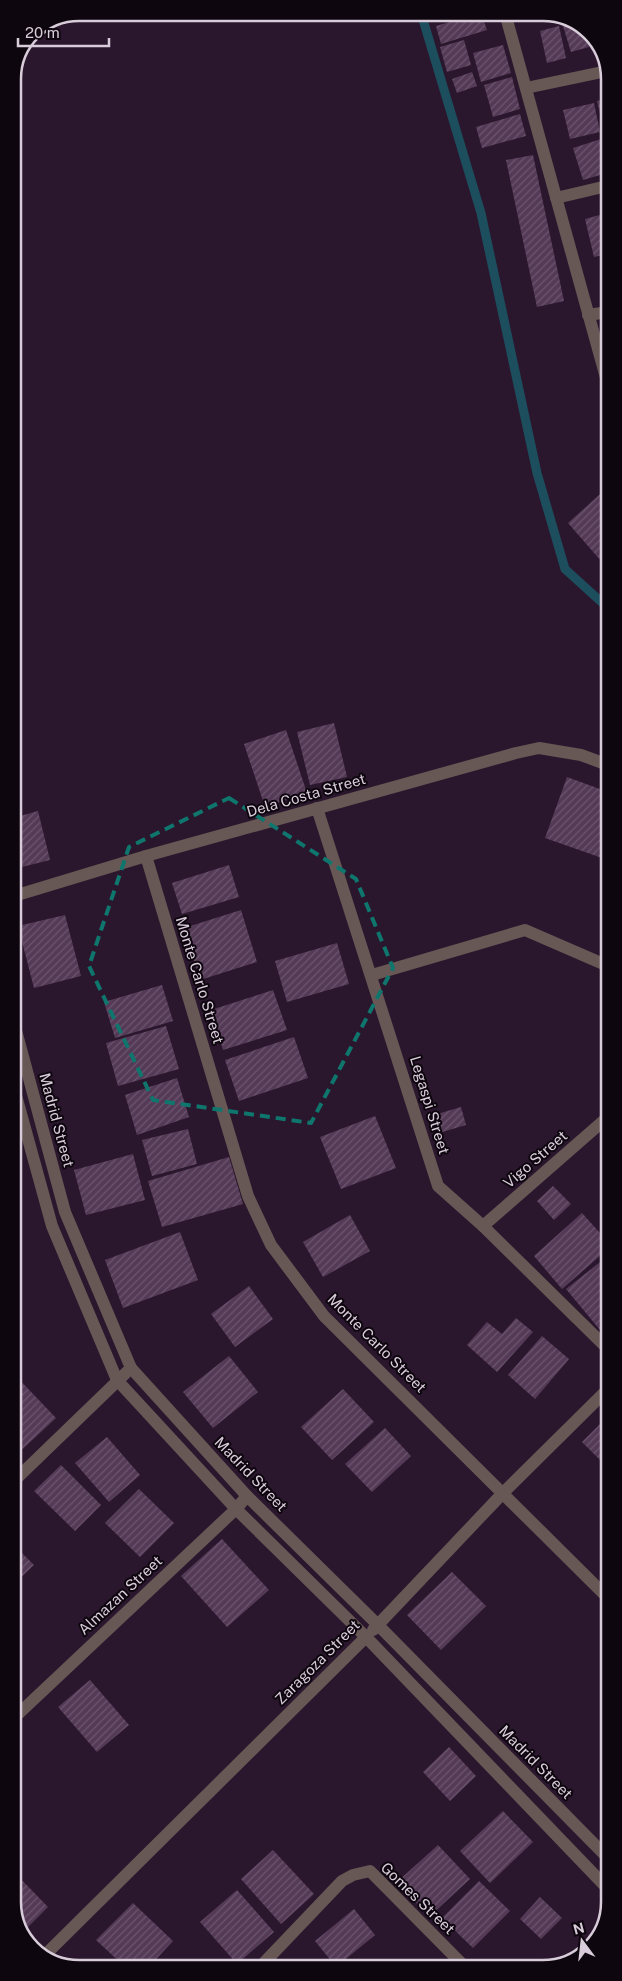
<svg xmlns="http://www.w3.org/2000/svg" width="622" height="1981" font-family="'Public Sans',sans-serif">
	<defs>
		<pattern id="building-hatch" width="6" height="6" patternUnits="userSpaceOnUse" patternTransform="scale(1.25)"><rect width="6" height="6" fill="#543a56"/><path d="M-1 1l2-2M0 6l6-6M5 7l2-2" fill="none" stroke="#6c556e"/></pattern>
	</defs>
	<rect width="100%" height="100%" fill="#2b172d"/>
	<g fill="none" stroke-linecap="round" stroke-linejoin="round">
		<!-- stream -->
		<path stroke="#1d4e5e" stroke-width="9" d="M421 13 481 213 537 473 565 569 608 608"/>
	</g>
	<!-- building -->
	<g fill="url(#building-hatch)">
		<path d="M481 13 487 30 441 44 436 26Z"/>
		<path d="M538 13H547L557 17 541 22Z"/>
		<path d="M573 23 584 28 589 47 571 52 563 26Z"/>
		<path d="M559 26 566 58 547 63 540 31Z"/>
		<path d="M590 35 598 47 593 48Z"/>
		<path d="M464 40 471 65 447 72 440 47Z"/>
		<path d="M503 45 511 73 481 82 473 53Z"/>
		<path d="M472 72 477 86 457 93 452 79Z"/>
		<path d="M512 77 520 109 493 117 484 85Z"/>
		<path d="M607 98V135H605L597 101Z"/>
		<path d="M594 103 600 132 570 139 563 110Z"/>
		<path d="M520 114 526 136 482 148 476 127Z"/>
		<path d="M601 139 607 160V173L583 180 573 148Z"/>
		<path d="M533 155 564 301 537 307 506 160Z"/>
		<path d="M607 213 608 254 594 257 585 219Z"/>
		<path d="M608 261V274H607L604 262Z"/>
		<path d="M608 487V569L568 523Z"/>
		<path d="M334 723 347 777 310 785 297 732Z"/>
		<path d="M286 730 307 793 265 807 244 744Z"/>
		<path d="M567 777 608 792V840L602 858 545 838Z"/>
		<path d="M38 811 50 860 14 869 13 818Z"/>
		<path d="M229 865 239 897 182 914 172 883Z"/>
		<path d="M241 910 257 962 200 980 184 928Z"/>
		<path d="M65 915 81 976 34 988 18 926Z"/>
		<path d="M337 943 349 984 287 1002 275 961Z"/>
		<path d="M162 985 173 1021 115 1038 104 1002Z"/>
		<path d="M273 990 287 1030 223 1050 211 1010Z"/>
		<path d="M166 1026 179 1069 118 1086 106 1043Z"/>
		<path d="M294 1037 308 1078 239 1101 225 1060Z"/>
		<path d="M177 1078 189 1117 137 1135 125 1095Z"/>
		<path d="M461 1107 466 1125 439 1133 434 1115Z"/>
		<path d="M375 1116 396 1168 341 1189 320 1137Z"/>
		<path d="M188 1129 197 1164 152 1176 142 1140Z"/>
		<path d="M133 1154 145 1200 86 1215 74 1170Z"/>
		<path d="M229 1157 243 1204 162 1227 148 1181Z"/>
		<path d="M553 1186 571 1204 554 1220 537 1201Z"/>
		<path d="M582 1213 609 1243V1248L562 1289 534 1256Z"/>
		<path d="M350 1215 370 1251 323 1277 303 1242Z"/>
		<path d="M180 1232 198 1280 123 1308 105 1260Z"/>
		<path d="M609 1255V1323L600 1330 566 1289Z"/>
		<path d="M249 1286 273 1319 235 1347 211 1314Z"/>
		<path d="M516 1318 533 1332 497 1372 467 1345 487 1322 502 1334Z"/>
		<path d="M542 1336 569 1359 535 1399 508 1375Z"/>
		<path d="M229 1356 258 1392 213 1428 183 1392Z"/>
		<path d="M14 1374 56 1418 14 1457Z"/>
		<path d="M343 1389 374 1422 332 1460 301 1427Z"/>
		<path d="M609 1415V1469L582 1442Z"/>
		<path d="M385 1428 411 1456 372 1492 345 1464Z"/>
		<path d="M107 1437 140 1475 109 1502 75 1463Z"/>
		<path d="M61 1465 101 1505 75 1531 34 1491Z"/>
		<path d="M139 1489 174 1523 140 1557 105 1523Z"/>
		<path d="M222 1539 269 1590 227 1627 181 1576Z"/>
		<path d="M14 1545 34 1565 14 1584Z"/>
		<path d="M452 1572 486 1606 441 1650 407 1615Z"/>
		<path d="M90 1680 129 1725 97 1752 58 1707Z"/>
		<path d="M449 1747 476 1776 450 1801 423 1772Z"/>
		<path d="M503 1811 533 1842 490 1883 460 1851Z"/>
		<path d="M438 1845 470 1879 429 1917 397 1882Z"/>
		<path d="M273 1850 314 1894 281 1924 241 1879Z"/>
		<path d="M15 1873 48 1907 23 1932 15 1919Z"/>
		<path d="M479 1881 510 1911 473 1948 442 1918Z"/>
		<path d="M237 1890 274 1932 237 1964 200 1922Z"/>
		<path d="M540 1897 562 1918 541 1939 520 1919Z"/>
		<path d="M133 1903 173 1941 148 1968H126L96 1940Z"/>
		<path d="M354 1909 375 1935 336 1967 315 1941Z"/>
		<path d="M78 1960 86 1968 71 1967Z"/>
	</g>
	<g fill="none" stroke-linecap="round" stroke-linejoin="round">
		<!-- minor -->
		<g stroke="#675855" stroke-width="12">
			<path d="M505 13 608 385"/>
			<path d="M526 88 607 71"/>
			<path d="M556 198 607 186"/>
			<path d="M588 315 608 312"/>
			<path d="M317 808 438 1186 483 1226 609 1350"/>
			<path d="M146 856 248 1196 271 1245 324 1316 609 1599"/>
			<path d="M14 896 146 856 516 753 539 748 581 755 608 765"/>
			<path d="M372 975 525 930 608 966"/>
			<path d="M483 1226 609 1116"/>
			<path d="M14 1481 131 1368"/>
			<path d="M14 1718 236 1509 247 1496"/>
			<path d="M44 1956 366 1637"/>
			<path d="M259 1968 342 1881 353 1875 370 1871 465 1967"/>
		</g>
		<!-- tertiary -->
		<g stroke="#675855" stroke-width="12">
			<path d="M14 1023 65 1212 131 1368 247 1496 378 1625 609 1859"/>
			<path d="M14 1088 52 1226 117 1380 236 1509 366 1637 609 1890"/>
			<path d="M373 1630 503 1493 609 1388"/>
		</g>
	</g>
	<!-- marked area -->
	<path fill="none" stroke="#0f766e" stroke-width="4" stroke-dasharray="10 6" stroke-linejoin="round" d="M229 798 356 879 393 968 311 1123 153 1100 89 966 129 847Z"/>
	<g text-anchor="middle" dominant-baseline="central" stroke-width="4" stroke-linejoin="round" paint-order="stroke">
		<!-- street labels -->
		<g font-size="15" fill="#d9ccda" stroke="#0e060f">
			<text transform="translate(306 795) rotate(-16)">Dela Costa Street</text>
			<text transform="translate(200 980) rotate(73)">Monte Carlo Street</text>
			<text transform="translate(430 1105) rotate(73)">Legaspi Street</text>
			<text transform="translate(57 1120) rotate(75)">Madrid Street</text>
			<text transform="translate(535 1159) rotate(-41)">Vigo Street</text>
			<text transform="translate(377 1343) rotate(45)">Monte Carlo Street</text>
			<text transform="translate(251 1474) rotate(46)">Madrid Street</text>
			<text transform="translate(120 1595) rotate(-43)">Almazan Street</text>
			<text transform="translate(317 1662) rotate(-45)">Zaragoza Street</text>
			<text transform="translate(536 1762) rotate(45)">Madrid Street</text>
			<text transform="translate(418 1898) rotate(44)">Gomes Street</text>
		</g>
	</g>
	<!-- crop -->
	<path d="M0 0H622V1981H0ZM79 21H543A58 58 0 0 1 601 79V1902A58 58 0 0 1 543 1960H79A58 58 0 0 1 21 1902V79A58 58 0 0 1 79 21Z" fill="#0e060f" fill-rule="evenodd"/>
	<path fill="none" stroke="#d9ccda" stroke-width="2.5" d="M79 21H543A58 58 0 0 1 601 79V1902A58 58 0 0 1 543 1960H79A58 58 0 0 1 21 1902V79A58 58 0 0 1 79 21Z"/>
	<!-- north arrow -->
	<g transform="translate(582 1941) rotate(345)" stroke="#0e060f" stroke-width="4" paint-order="stroke">
	<path d="M0-4L9 19L0 12L-9 19Z" fill="#d9ccda"/>
	<text y="-8" font-size="14" font-weight="bold" text-anchor="middle" fill="#d9ccda">N</text>
	</g>
	<!-- scale -->
	<path d="M18 38v8h91v-8" fill="none" stroke="#d9ccda" stroke-width="2.5"/>
	<text x="25" y="38" font-size="15" fill="#d9ccda" stroke="#0e060f" stroke-width="4" paint-order="stroke">20 m</text>
</svg>
